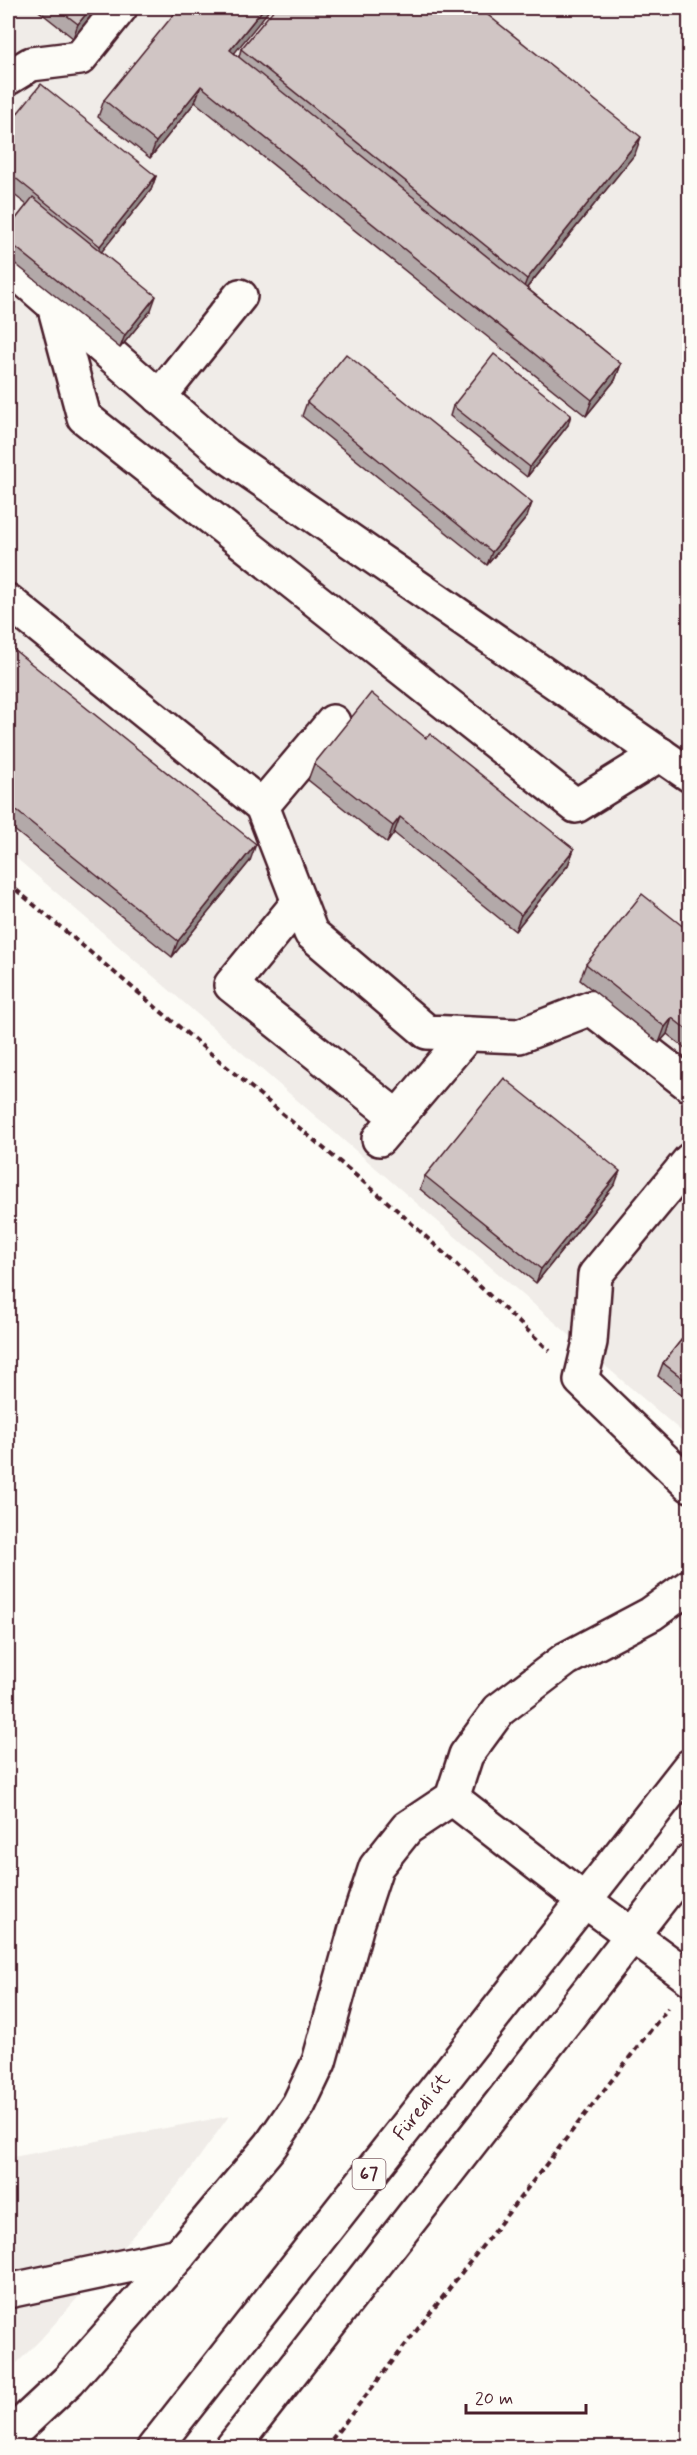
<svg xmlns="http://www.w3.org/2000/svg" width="697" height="2455" font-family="Mynerve,sans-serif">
	<rect width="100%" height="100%" fill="#fdfcf7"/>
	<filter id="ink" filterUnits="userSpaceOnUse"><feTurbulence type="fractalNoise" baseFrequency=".0167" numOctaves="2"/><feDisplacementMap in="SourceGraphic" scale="12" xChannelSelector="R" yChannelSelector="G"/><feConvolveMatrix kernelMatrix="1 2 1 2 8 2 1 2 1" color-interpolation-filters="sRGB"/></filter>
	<g filter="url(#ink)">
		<!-- built -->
		<g fill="#f0ece8">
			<path d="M8 8H689V1438L8 851Z"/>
			<path d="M229 2116 185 2177 41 2339 8 2372V2158Z"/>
		</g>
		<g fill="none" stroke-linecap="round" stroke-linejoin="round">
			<defs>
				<g id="minor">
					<path d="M8 78 31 64 80 58 120 8"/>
					<path d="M8 265 226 455 690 775"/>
					<path d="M54 305 84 417 576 806 660 754"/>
					<path d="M159 397 240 296"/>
					<path d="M8 601 262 806 311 933 427 1032 519 1036 591 1008 690 1085"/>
					<path d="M262 806 333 722"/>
					<path d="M299 902 231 985 397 1117"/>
					<path d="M379 1139 468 1034"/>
					<path d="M690 1160 595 1275 590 1342 581 1380 690 1485"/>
					<path d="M452 1798 584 1900 690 1978"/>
					<path d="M8 2291 179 2255"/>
					<path d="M8 2437 69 2380 179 2255 271 2145 299 2104 319 2062 357 1925 376 1867 407 1828 452 1798 466 1755 499 1710 566 1659 651 1614 690 1586"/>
				</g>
				<g id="major">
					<path d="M154 2448 690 1766"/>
					<path d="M232 2448 690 1861"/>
				</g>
			</defs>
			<!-- minor casing -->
			<use href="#minor" stroke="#4a1f2b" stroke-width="38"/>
			<!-- major casing -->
			<use href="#major" stroke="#4a1f2b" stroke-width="38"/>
			<!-- path -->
			<g stroke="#4a1f2b" stroke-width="4" stroke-dasharray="6 4.5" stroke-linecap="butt">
				<path d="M8 883 397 1210 550 1351"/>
				<path d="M325 2448 668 2008"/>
			</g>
			<!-- minor -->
			<use href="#minor" stroke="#fdfcf7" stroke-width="33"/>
			<!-- major -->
			<use href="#major" stroke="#fdfcf7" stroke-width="33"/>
		</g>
		<!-- wall -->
		<g fill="#b3a9a9" stroke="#4a1f2b" stroke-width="1.5">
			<path d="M35 8H97L73 38Z"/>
			<path d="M241 49 635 154 527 288 621 364 615 380 586 416 195 102 150 158 98 117 104 100 234 53 239 57Z"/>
			<path d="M8 125 156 176 151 190 101 252 151 310 120 348 8 258V229L27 205 8 190Z"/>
			<path d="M307 402 527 517 487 565 302 416Z"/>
			<path d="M453 406 568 425 527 477 450 416Z"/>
			<path d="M8 645 250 861 172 957 8 825Z"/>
			<path d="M426 738 574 849 568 865 515 931 394 833 387 843 308 780 314 764Z"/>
			<path d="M690 932V1052L667 1034 659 1043 580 980 586 964Z"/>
			<path d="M425 1176 615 1184 536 1283 420 1189Z"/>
			<path d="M690 1329V1402L658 1376 663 1363Z"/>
		</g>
		<!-- shaded-wall -->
		<g fill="#928a89" stroke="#4a1f2b" stroke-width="1.5">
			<path d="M91 8H97L73 38 78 24Z"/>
			<path d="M264 8H271L224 66 230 50Z"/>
			<path d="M201 86 195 102 150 158 156 142Z"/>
			<path d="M641 137 635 154 521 295 527 279Z"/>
			<path d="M156 176 151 190 95 260 100 246Z"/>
			<path d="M156 296 151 310 120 348 125 335Z"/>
			<path d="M621 364 615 380 586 416 592 400Z"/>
			<path d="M571 415 568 425 527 477 530 467Z"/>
			<path d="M532 503 527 517 487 565 492 552Z"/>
			<path d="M400 817 394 833 387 843 393 826Z"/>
			<path d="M256 844 250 861 172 957 178 941Z"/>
			<path d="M574 849 568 865 515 931 521 915Z"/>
			<path d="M672 1018 667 1034 659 1043 665 1027Z"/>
			<path d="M620 1171 615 1184 536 1283 541 1269Z"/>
		</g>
		<!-- building -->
		<g fill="#d0c5c4" stroke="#4a1f2b" stroke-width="1.5">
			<path d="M57 8H91L78 24Z"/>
			<path d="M179 8H264L230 50 621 364 592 400 201 86 156 142 104 100Z"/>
			<path d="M275 8H479L641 137 527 279 241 49Z"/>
			<path d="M41 84 156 176 100 246 8 172V125Z"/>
			<path d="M33 197 156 296 125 335 8 241V229Z"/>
			<path d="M346 354 532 503 492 552 307 402Z"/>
			<path d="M494 354 571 415 530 467 453 406Z"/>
			<path d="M8 645 256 844 178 941 8 804Z"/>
			<path d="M371 693 426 738 430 734 574 849 521 915 400 817 393 826 314 764Z"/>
			<path d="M642 894 690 932V1032L672 1018 665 1027 586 964Z"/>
			<path d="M504 1078 620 1171 541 1269 425 1176Z"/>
			<path d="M690 1329V1384L663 1363Z"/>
		</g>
	</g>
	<g text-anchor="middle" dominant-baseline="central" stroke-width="5" stroke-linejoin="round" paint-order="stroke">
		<!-- shield labels -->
		<rect fill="#fdfcf7" stroke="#806168" stroke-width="1.5" x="352.5" y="2159" width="33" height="30" rx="4.5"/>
		<g font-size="18" font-weight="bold" fill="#4a1f2b">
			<text x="369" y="2174">67</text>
		</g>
		<!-- street labels -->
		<g font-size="20" fill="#4a1f2b" stroke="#fdfcf7">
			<text transform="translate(422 2107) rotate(-52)">Füredi út</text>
		</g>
	</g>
	<!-- margin -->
	<rect width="697" height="2455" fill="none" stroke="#fdfcf7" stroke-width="30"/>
	<rect x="15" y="15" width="667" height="2425" fill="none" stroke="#4a1f2b" stroke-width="2" filter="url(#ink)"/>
	<!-- scale -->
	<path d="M466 2404v9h120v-9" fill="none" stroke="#4a1f2b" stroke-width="3"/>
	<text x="475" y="2404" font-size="18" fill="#4a1f2b" stroke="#fdfcf7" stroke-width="4.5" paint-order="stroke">20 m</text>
</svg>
